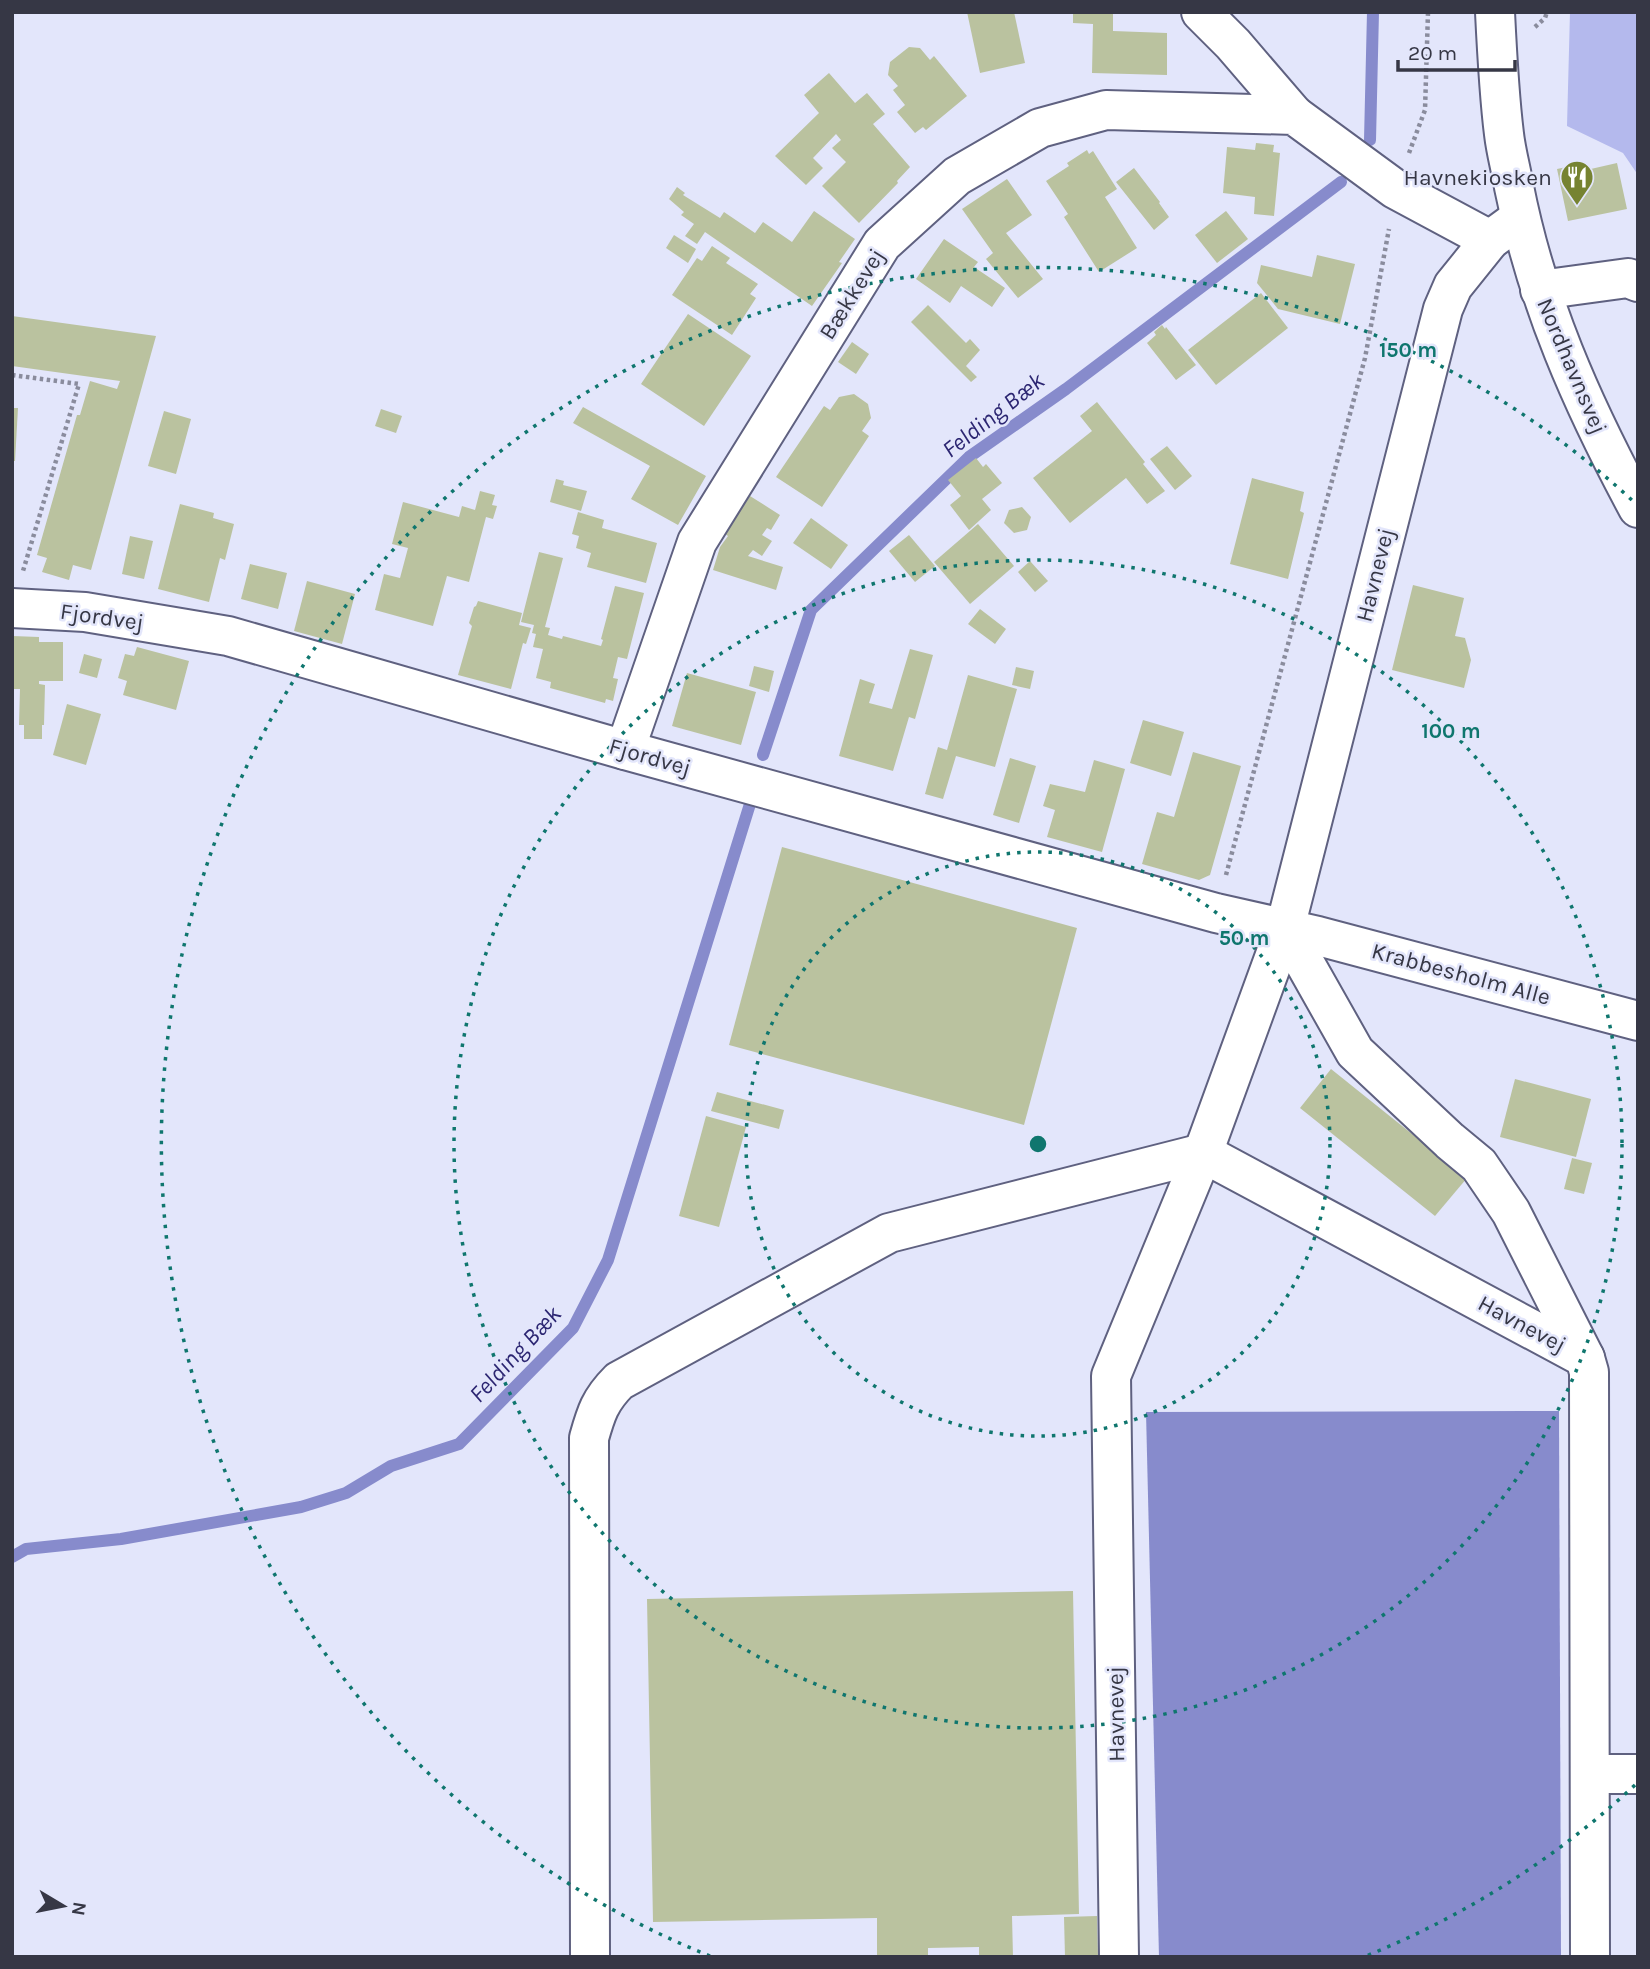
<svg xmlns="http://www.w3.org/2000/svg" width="1650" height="1969" font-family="Karla,sans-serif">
	<rect width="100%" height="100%" fill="#e3e6fb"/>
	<!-- green -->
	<path fill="#b4b9ed" d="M1570 12H1638V175L1623 153 1567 126Z"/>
	<!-- water -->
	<path fill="#878bcc" d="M1559 1411 1561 1957H1159L1146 1412Z"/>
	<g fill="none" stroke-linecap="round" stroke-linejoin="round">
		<!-- stream -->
		<g stroke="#878bcc" stroke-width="12">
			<path d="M1370 140 1373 12"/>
			<path d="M763 755 811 610 969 457 1066 389 1341 182"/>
			<path d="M12 1557 26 1549 121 1539 301 1507 346 1493 391 1466 459 1444 573 1328 608 1260 750 804"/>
		</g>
	</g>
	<!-- building -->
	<g fill="#bac29f">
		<path d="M967 12H1014L1025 63 980 73Z"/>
		<path d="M1073 12H1113V31L1167 33V75L1092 73 1093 24 1073 23Z"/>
		<path d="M909 47 920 48 930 60 934 56 967 96 926 130 923 127 915 133 897 112 905 105 893 90 898 86 888 75 890 62Z"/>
		<path d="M829 73 855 103 867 93 885 114 873 124 910 167 897 181 898 183 859 223 822 186 846 162 832 148 841 140 836 134 813 158 823 168 806 185 775 156 819 113 804 95Z"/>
		<path d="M1256 143 1274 145 1273 152 1280 153 1274 216 1254 214 1255 197 1223 193 1227 147 1255 150Z"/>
		<path d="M1087 150 1089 154 1093 151 1117 189 1105 197 1137 248 1099 272 1064 217 1068 214 1046 181 1069 166 1067 163Z"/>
		<path d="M1617 163 1627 209 1568 221 1557 169 1581 164 1582 171Z"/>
		<path d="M1134 168 1160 202 1159 203 1169 217 1154 230 1116 182Z"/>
		<path d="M1007 179 1032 215 1006 233 1043 279 1018 298 986 259 993 253 962 209Z"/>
		<path d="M677 187 685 193 683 195 720 218 724 212 755 233 763 222 792 242 814 211 855 239 839 262 842 263 812 306 705 232 697 244 685 236 694 224 681 215 684 212 669 199Z"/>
		<path d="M1226 211 1248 239 1217 263 1195 235Z"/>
		<path d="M674 235 696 249 688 263 666 248Z"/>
		<path d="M944 239 978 262 974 267 1005 288 992 307 961 286 950 303 916 279Z"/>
		<path d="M712 246 730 258 726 263 758 284 750 294 756 298 732 335 672 295 697 258 702 261Z"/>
		<path d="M1317 255 1355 264 1340 324 1278 309 1257 283 1261 265 1312 277Z"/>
		<path d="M1261 293 1288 328 1216 385 1188 350Z"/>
		<path d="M928 305 966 343 970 339 980 350 966 366 977 377 971 382 911 322Z"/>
		<path d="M688 314 751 356 704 426 641 384Z"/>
		<path d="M12 316 156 336 91 570 73 565 69 580 42 572 47 558 37 555 77 415H80L90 381 117 389 120 381 12 366Z"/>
		<path d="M1162 325 1165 329 1166 327 1196 365 1176 380 1147 343 1156 335 1154 332Z"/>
		<path d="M852 342 869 354 856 374 838 362Z"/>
		<path d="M854 394 868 404 871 418 862 431 869 436 822 507 776 477 824 406 830 410 839 397Z"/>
		<path d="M1097 402 1145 462 1143 464 1165 491 1147 504 1126 478 1070 523 1033 478 1092 431 1080 416Z"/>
		<path d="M583 407 706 476 678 525 631 499 650 466 573 423Z"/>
		<path d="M12 408H18L15 461H12Z"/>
		<path d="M381 409 402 416 396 433 375 426Z"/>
		<path d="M164 411 191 419 176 474 148 466Z"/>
		<path d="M1167 446 1192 476 1175 490 1150 459Z"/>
		<path d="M976 458 983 467 986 464 1002 483 982 499 991 510 969 530 950 505 961 496 948 480Z"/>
		<path d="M1252 478 1304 492 1300 511 1304 513 1288 579 1230 564Z"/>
		<path d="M556 479 564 481 563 485 587 491 581 511 550 502Z"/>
		<path d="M480 491 495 495 492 505 497 506 493 519 486 517 469 582 447 576 433 626 375 610 384 574 400 578 408 548 392 544 403 502 459 517 462 506 475 510Z"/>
		<path d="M750 496 780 515 771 530 767 528 762 535 772 541 762 556 753 550 748 556 783 567 776 590 713 570 720 547 728 536 725 534Z"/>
		<path d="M180 504 214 513 213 518 234 524 225 560 220 558 209 602 158 589Z"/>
		<path d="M1022 507 1031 517 1027 530 1014 533 1004 523 1009 510Z"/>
		<path d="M578 512 604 520 602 528 657 543 646 583 587 567 591 553 576 548 579 536 572 534Z"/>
		<path d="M811 518 848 545 831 569 793 543Z"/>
		<path d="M978 524 1014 566 970 604 934 562Z"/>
		<path d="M909 535 935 566 915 582 889 551Z"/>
		<path d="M130 536 153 541 144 579 122 574Z"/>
		<path d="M539 552 563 558 545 627 550 628 548 635 562 639 563 636 601 646 603 640 601 639 615 586 644 593 627 659 618 657 613 678 618 679 613 701 606 699 605 703 550 688 551 682 536 678 543 649 533 647 536 634 532 633 534 625 521 622Z"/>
		<path d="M1030 561 1048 581 1035 592 1018 572Z"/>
		<path d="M250 564 287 573 278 609 241 599Z"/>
		<path d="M307 581 355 594 342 644 294 631Z"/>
		<path d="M1413 585 1464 598 1455 636 1465 638 1471 660 1464 688 1392 670Z"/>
		<path d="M478 601 522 613 519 625 531 628 526 644 523 643 511 689 458 675 472 626 469 623 474 607 476 606Z"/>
		<path d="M980 609 1006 629 995 644 968 624Z"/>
		<path d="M12 636 39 637V642H63V681H39V684L45 685 44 725H42V739H24V725H19L20 689H12Z"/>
		<path d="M137 647 189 661 176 710 123 695 127 681 118 678 125 654 134 656Z"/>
		<path d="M910 649 933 655 915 719 909 717 893 771 839 756 860 679 875 684 869 703 892 709Z"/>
		<path d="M84 654 102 659 97 678 79 673Z"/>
		<path d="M754 666 774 671 769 692 749 686Z"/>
		<path d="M1016 667 1034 671 1030 689 1012 685Z"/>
		<path d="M687 673 756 692 741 745 672 726Z"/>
		<path d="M968 675 1017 689 995 767 956 756 943 799 925 794 938 747 947 750Z"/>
		<path d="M67 704 101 714 86 765 53 755Z"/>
		<path d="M1143 720 1184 732 1171 776 1130 763Z"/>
		<path d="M1193 752 1241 766 1210 875 1199 880 1142 864 1157 812 1174 817Z"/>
		<path d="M1010 758 1036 766 1019 823 993 815Z"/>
		<path d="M1094 760 1125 769 1102 852 1047 837 1055 810 1043 806 1050 784 1085 792Z"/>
		<path d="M782 847 1077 928 1024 1125 729 1045Z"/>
		<path d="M1331 1069 1467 1178 1435 1216 1300 1108Z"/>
		<path d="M1515 1079 1591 1099 1576 1157 1500 1137Z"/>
		<path d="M717 1092 784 1110 779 1129 711 1111Z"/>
		<path d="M706 1116 746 1127 719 1227 679 1216Z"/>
		<path d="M1572 1158 1592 1163 1584 1194 1564 1189Z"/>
		<path d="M1073 1591 1079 1914 1012 1916 1013 1957H979V1947L928 1948V1957H877V1918L653 1922 647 1599Z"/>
		<path d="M1097 1916 1098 1957H1065L1064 1917Z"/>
	</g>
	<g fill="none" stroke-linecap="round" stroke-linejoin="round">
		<defs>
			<g id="minor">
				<path d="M1201 12 1233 44 1294 115"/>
				<path d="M1495 12C1497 53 1499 94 1504 134 1506 152 1511 169 1514 187 1537 303 1582 404 1638 508"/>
				<path d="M1540 290 1628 278 1638 282"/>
				<path d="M12 608 85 612 228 636 625 750 1216 913 1318 936 1638 1021"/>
				<path d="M625 750 697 542 882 244 957 176 1040 128 1106 110 1294 115 1395 189 1490 240"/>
				<path d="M1285 928 1355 1052 1450 1141 1479 1165 1511 1212 1585 1358"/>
				<path d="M1203 1153 1585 1358 1589 1372 1590 1957"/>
				<path d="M1590 1774H1638"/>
				<path d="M590 1957 589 1438C596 1413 600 1400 619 1381L889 1233 1203 1153"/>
				<path d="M1119 1957 1111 1376 1203 1153 1285 928 1443 309 1453 286 1490 240 1520 218"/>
			</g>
		</defs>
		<!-- minor casing -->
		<use href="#minor" stroke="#5f6180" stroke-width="42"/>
		<!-- path -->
		<g stroke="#8a8c9d" stroke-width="4.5" stroke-dasharray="3.5 3.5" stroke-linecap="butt">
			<path d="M1535 27 1545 18 1547 12"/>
			<path d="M1409 153 1425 110 1428 12"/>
			<path d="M12 375 79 384 23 571"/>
			<path d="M1226 875 1365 358 1389 229"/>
		</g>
		<!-- minor -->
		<use href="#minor" stroke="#fff" stroke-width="38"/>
	</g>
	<!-- distance rings -->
	<g fill="none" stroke="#0f766e" stroke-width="3.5" stroke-dasharray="3.5 7">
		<circle cx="1038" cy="1144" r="292"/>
		<circle cx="1038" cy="1144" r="584"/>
		<path d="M1635 1785A876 876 0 0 1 1366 1956M710 1956A876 876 0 1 1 1635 503"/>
	</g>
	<!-- icons -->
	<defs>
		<symbol id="restaurant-pin" viewBox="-11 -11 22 30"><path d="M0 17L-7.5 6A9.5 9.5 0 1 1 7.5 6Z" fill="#768331" stroke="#e3e6fb"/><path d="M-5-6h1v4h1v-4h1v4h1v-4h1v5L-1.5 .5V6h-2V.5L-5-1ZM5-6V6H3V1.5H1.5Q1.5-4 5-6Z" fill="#fff"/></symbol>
	</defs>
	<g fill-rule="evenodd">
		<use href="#restaurant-pin" x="1558" y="158" width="38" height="52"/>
	</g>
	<g text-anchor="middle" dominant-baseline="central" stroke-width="5" stroke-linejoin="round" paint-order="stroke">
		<!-- poi labels -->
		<g font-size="23" fill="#363745" stroke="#e3e6fb" text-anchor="end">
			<text x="1552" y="177">Havnekiosken</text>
		</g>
		<!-- street labels -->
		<g font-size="23" fill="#363745" stroke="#e3e6fb">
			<text transform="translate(852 294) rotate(-58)">Bækkevej</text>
			<text transform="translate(1572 366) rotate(67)">Nordhavnsvej</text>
			<text transform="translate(1375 575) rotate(-76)">Havnevej</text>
			<text transform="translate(102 617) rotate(8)">Fjordvej</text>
			<text transform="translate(650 757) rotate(16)">Fjordvej</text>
			<text transform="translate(1461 974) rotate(15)">Krabbesholm Alle</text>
			<text transform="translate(1522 1324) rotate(28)">Havnevej</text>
			<text transform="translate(1116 1714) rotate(-91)">Havnevej</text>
		</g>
		<!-- water labels -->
		<g font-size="24" font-style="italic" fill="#2c2672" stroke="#e3e6fb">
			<text transform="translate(993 415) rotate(-38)">Felding Bæk</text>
			<text transform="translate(515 1354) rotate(-47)">Felding Bæk</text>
		</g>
	</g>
	<circle cx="1038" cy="1144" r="10" fill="#0f766e" stroke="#e3e6fb" stroke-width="3.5"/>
	<g font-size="21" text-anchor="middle" font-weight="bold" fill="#0f766e" stroke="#e3e6fb" stroke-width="5" stroke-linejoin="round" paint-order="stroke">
		<text x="1408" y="357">150 m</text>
		<text x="1451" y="738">100 m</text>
		<text x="1244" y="945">50 m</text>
	</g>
	<!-- border -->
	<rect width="1650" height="1969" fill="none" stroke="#363745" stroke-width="28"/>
	<!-- north arrow -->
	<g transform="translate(63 1906) rotate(100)" stroke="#e3e6fb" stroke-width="5" paint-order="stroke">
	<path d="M0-5L12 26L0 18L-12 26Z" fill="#363745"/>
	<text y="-10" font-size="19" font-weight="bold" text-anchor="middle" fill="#363745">N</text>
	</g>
	<!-- scale -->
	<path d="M1398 60v10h117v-10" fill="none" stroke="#363745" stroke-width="3.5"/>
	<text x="1408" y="60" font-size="21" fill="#363745" stroke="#e3e6fb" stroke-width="5" paint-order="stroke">20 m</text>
</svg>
